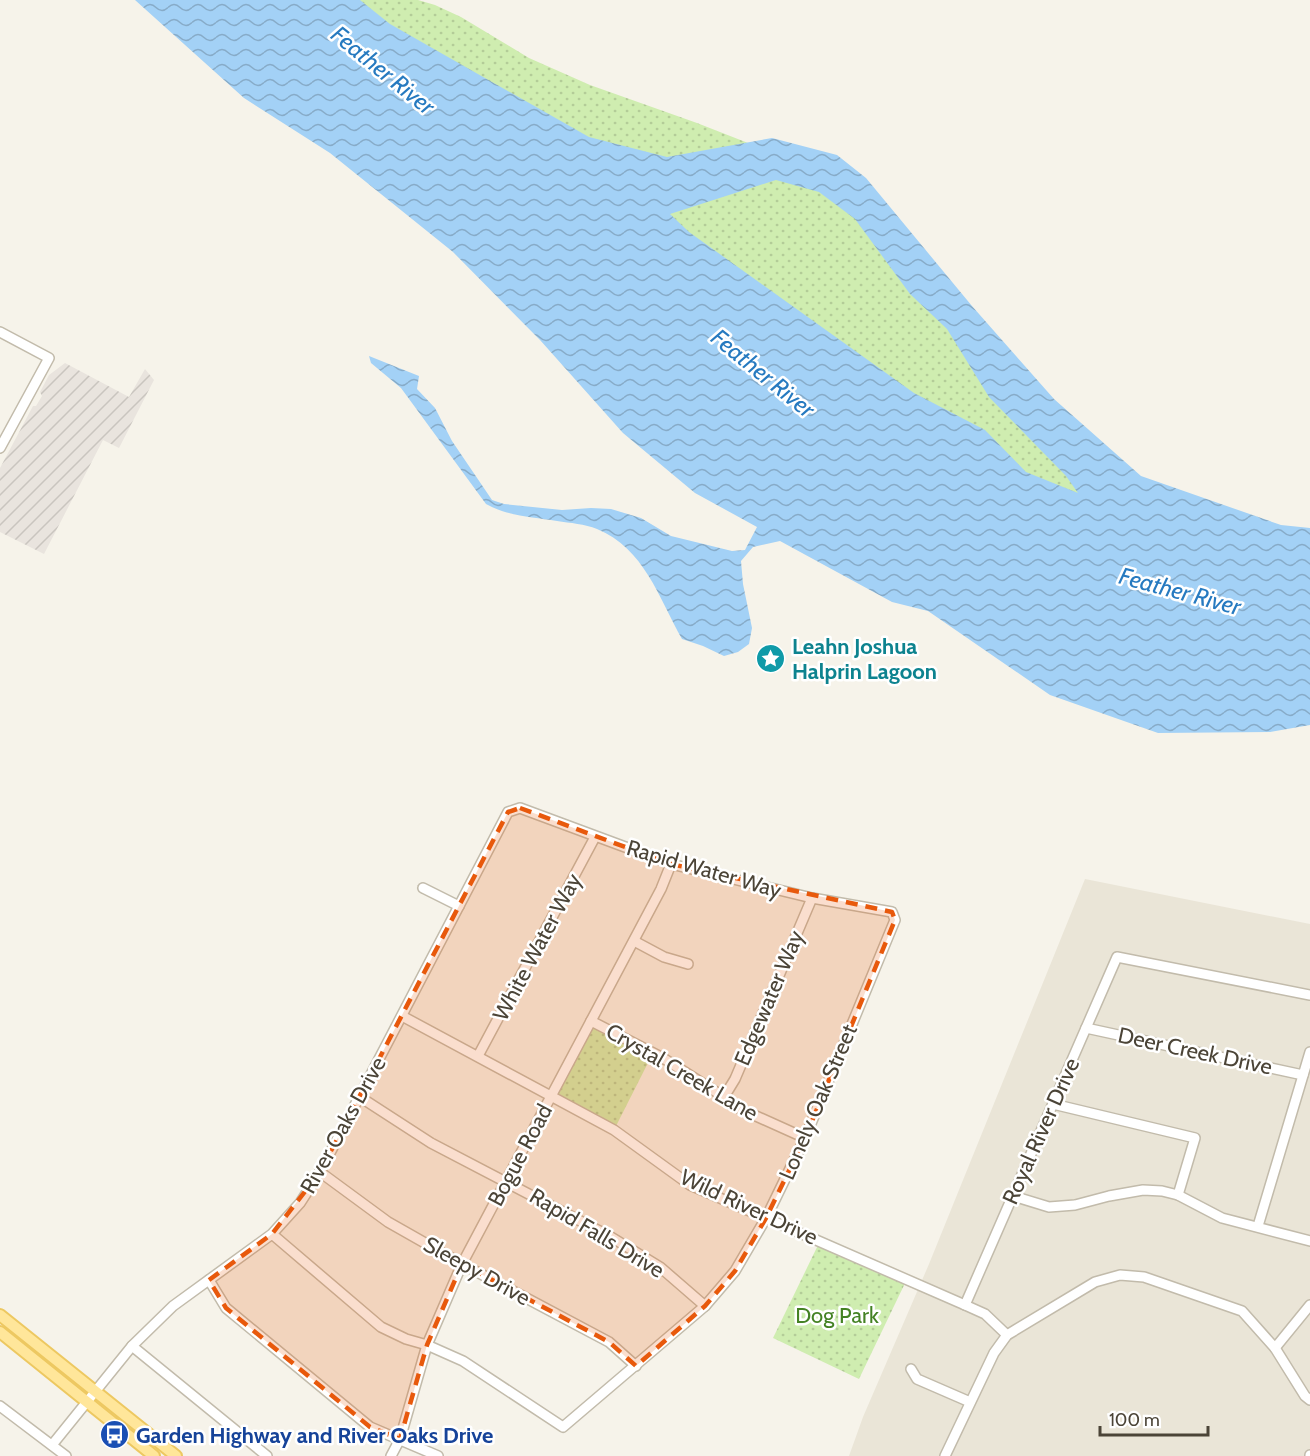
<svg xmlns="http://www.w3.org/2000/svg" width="1310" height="1456" font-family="Cabin,sans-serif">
	<defs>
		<pattern id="industrial-furrows" width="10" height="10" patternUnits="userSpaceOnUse" patternTransform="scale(1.5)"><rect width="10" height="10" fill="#e9e4de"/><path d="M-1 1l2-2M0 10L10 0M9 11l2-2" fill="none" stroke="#c9c5bf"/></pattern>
		<pattern id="green-dots" width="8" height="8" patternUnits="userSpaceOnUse" patternTransform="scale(1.5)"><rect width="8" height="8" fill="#cfedb0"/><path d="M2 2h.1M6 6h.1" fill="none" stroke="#b3cc98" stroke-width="1.8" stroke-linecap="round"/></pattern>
		<pattern id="water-waves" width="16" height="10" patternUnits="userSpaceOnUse" patternTransform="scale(1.5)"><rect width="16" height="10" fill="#a3d1f6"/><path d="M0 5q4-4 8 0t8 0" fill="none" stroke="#87abc8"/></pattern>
	</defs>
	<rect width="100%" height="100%" fill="#f6f3ea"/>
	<!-- residential -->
	<path fill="#eae5d7" d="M1085 879 1310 924V1456H849L863 1417 929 1264Z"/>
	<!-- industrial -->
	<path fill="url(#industrial-furrows)" d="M65 363 129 397 145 369 154 380 119 448 103 440 44 554 0 532V468L33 406H36L42 396 40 392 49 375Z"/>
	<!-- green -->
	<g fill="url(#green-dots)">
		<path d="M339 0H418L435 5 461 17 529 58 590 85 697 123 819 171 1107 504 994 473Z"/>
		<path d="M591 1021 653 1053 614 1130 551 1096Z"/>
		<path d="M820 1241 907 1279 859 1379 773 1338Z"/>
	</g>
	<!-- water -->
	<path fill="url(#water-waves)" fill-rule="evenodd" d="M135 0H360L390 24 589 137 667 157 772 138 837 155 866 178 972 306 1054 399 1141 476 1281 525 1310 528V725L1270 732 1158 733 1050 695 928 611 892 602 780 541 753 547 741 561 743 584 752 628 749 644 738 652 724 656 703 646 682 639C659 598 644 548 597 529 585 524 570 523 557 521 532 517 507 516 486 504L401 388 371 363 369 356 419 376 417 389 435 408 452 441 492 500 504 504 562 510 591 508 611 509 641 518 671 536 732 551 745 550 757 527 695 493 623 433 540 340 453 252 330 153 244 98ZM776 180 819 192 855 219 910 294 947 329 989 397 1066 476 1078 493 1026 472 985 430 914 393 689 232 670 214Z"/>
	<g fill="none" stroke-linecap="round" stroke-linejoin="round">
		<defs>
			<g id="minor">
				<path d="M0 332 49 358 0 448"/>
				<path d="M423 888 459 906"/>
				<path d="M634 941 664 957 688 964"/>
				<path d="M402 1016 614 1130 690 1185 965 1305 985 1314 1007 1335"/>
				<path d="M591 1021 663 1058 724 1097 736 1107 805 1138"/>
				<path d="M1086 1028 1303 1075"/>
				<path d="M478 1056 595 837"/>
				<path d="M360 1097 431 1143 611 1237 660 1267 705 1306"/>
				<path d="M724 1097 735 1079 812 898"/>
				<path d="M1053 1104 1195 1138 1178 1195"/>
				<path d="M320 1172 388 1222 462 1264 609 1342 636 1366"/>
				<path d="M1013 1196 1049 1207 1075 1205 1109 1196 1143 1190 1162 1191 1178 1195 1222 1218 1310 1241"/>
				<path d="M1258 1226 1310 1052"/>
				<path d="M209 1280 226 1308 370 1427 438 1456"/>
				<path d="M965 1305 1117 957 1310 995"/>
				<path d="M132 1346 267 1456"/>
				<path d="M1275 1348 1310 1305"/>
				<path d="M911 1369 917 1379 970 1402"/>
				<path d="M0 1406 66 1456"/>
				<path d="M52 1445 132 1346 173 1306 272 1234 300 1203 320 1172 508 812 520 808 671 864 812 898 892 912 895 920 805 1138 766 1218 735 1271 705 1306 563 1427 463 1361 427 1345 406 1339 381 1327 272 1234"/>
				<path d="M391 1456 400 1439 427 1345 462 1264 661 889 671 864"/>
				<path d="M945 1456 994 1353 1007 1335 1095 1282 1120 1275 1144 1277 1242 1311 1275 1348 1305 1396 1310 1400"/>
				<path d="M1310 1456V1455"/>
			</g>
			<g id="major">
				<path d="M0 1315 176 1456"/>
				<path d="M0 1332 154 1456"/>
			</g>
		</defs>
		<!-- minor casing -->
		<use href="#minor" stroke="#c2bbab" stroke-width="12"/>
		<!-- major casing -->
		<use href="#major" stroke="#edc861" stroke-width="14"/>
		<!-- minor -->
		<use href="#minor" stroke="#fff" stroke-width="9"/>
		<!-- major -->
		<use href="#major" stroke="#ffe69a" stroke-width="10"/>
	</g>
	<!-- marked area -->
	<path fill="#e8590c" fill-opacity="0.2" stroke="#e8590c" stroke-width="4.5" stroke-dasharray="12 8" stroke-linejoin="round" d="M520 808 671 864 892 912 895 920 805 1138 766 1218 735 1271 705 1306 636 1366 609 1342 462 1264 427 1345 400 1439 370 1427 226 1308 209 1280 272 1234 320 1172 508 812Z"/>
	<!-- icons -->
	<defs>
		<symbol id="sight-disc" viewBox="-11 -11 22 22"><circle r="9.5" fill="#0f9aa8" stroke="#fff"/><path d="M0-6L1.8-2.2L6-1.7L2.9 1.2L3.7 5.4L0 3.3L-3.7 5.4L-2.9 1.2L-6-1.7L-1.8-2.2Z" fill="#fff"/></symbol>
		<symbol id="bus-disc" viewBox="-11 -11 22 22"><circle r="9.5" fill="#1a4fb4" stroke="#fff"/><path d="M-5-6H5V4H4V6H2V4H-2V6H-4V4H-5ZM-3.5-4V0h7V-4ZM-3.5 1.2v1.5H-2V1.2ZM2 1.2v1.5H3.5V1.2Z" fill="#fff"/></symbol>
	</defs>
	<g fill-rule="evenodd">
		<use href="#sight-disc" x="754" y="642" width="33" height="33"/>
		<use href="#bus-disc" x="98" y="1418" width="33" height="33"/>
	</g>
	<g text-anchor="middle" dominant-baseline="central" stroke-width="5" stroke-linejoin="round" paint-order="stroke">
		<!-- culture labels -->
		<g font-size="22" font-weight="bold" fill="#0d838f" stroke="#fff" text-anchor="start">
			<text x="792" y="646">Leahn Joshua<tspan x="792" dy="25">Halprin Lagoon</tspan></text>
		</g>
		<!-- street labels -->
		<g font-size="22" fill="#4b4437" stroke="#fff">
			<text transform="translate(704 869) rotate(16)">Rapid Water Way</text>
			<text transform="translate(537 947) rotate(-62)">White Water Way</text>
			<text transform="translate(769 998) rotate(-67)">Edgewater Way</text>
			<text transform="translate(1195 1051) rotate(12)">Deer Creek Drive</text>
			<text transform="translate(682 1072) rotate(30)">Crystal Creek Lane</text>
			<text transform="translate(818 1102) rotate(-67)">Lonely Oak Street</text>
			<text transform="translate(343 1125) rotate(-61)">River Oaks Drive</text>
			<text transform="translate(1041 1131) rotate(-66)">Royal River Drive</text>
			<text transform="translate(520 1155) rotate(-62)">Bogue Road</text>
			<text transform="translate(749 1207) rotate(25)">Wild River Drive</text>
			<text transform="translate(597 1233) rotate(31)">Rapid Falls Drive</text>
			<text transform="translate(477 1271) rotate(29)">Sleepy Drive</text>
		</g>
		<!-- park labels -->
		<g font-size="22" fill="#448224" stroke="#fff">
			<text x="837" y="1315">Dog Park</text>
		</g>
		<!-- transit labels -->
		<g font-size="22" font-weight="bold" fill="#164399" stroke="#fff" text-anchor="start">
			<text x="136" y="1435">Garden Highway and River Oaks Drive</text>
		</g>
		<!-- water labels -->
		<g font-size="24" font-style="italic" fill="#267ac0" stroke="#fff">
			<text transform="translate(383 70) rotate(39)">Feather River</text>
			<text transform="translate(763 373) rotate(39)">Feather River</text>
			<text transform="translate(1180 591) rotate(15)">Feather River</text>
		</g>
	</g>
	<!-- scale -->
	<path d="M1100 1426v9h108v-9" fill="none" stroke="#4b4437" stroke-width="3"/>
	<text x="1109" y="1426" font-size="18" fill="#4b4437" stroke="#ffffff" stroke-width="4.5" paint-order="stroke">100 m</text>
</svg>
